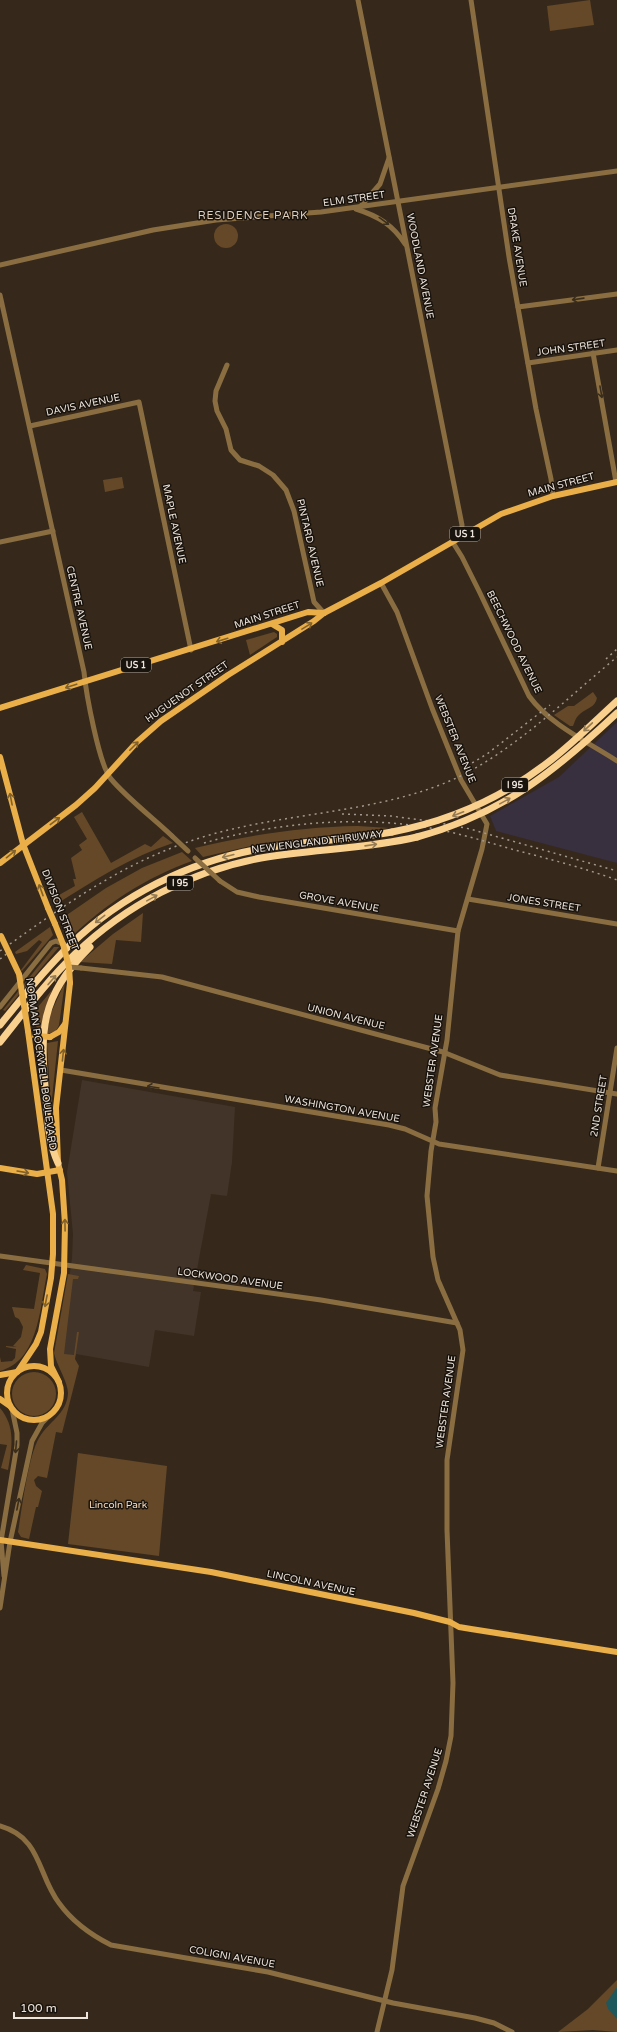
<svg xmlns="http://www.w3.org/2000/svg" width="617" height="2032" font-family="'Varela Round',sans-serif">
	<rect width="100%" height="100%" fill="#36291b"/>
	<!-- industrial -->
	<path fill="#382f3f" d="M617 722V863L496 831 490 816 559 777Z"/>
	<!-- medical -->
	<path fill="#423428" d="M82 1080 235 1107 232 1162 227 1196 211 1194 193 1291 201 1292 194 1336 155 1330 149 1367 76 1354 74 1360 58 1358 72 1258 73 1234 67 1172Z"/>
	<!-- green -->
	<g fill="#654828">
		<path d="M590 0 594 25 550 31 547 6Z"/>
		<circle cx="226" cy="236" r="12"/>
		<path d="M122 477 124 488 105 492 103 480Z"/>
		<path d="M274 632 277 634V637L250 655 246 640Z"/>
		<path d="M593 692 597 698C595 708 586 708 580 714 576 717 575 721 573 726H570L554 715 568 706H574Z"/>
		<path d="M82 812 111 863 145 844 151 847 163 836 173 843C130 857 93 881 55 905L52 899 75 886 73 879H76L71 858 82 850 79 845 87 839 74 817Z"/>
		<path d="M358 826 389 828 263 843 203 857 195 848C249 835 302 827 358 826Z"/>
		<path d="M182 852 192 861C145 878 105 904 69 939L61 919 106 888 142 868Z"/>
		<path d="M143 913 141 942 116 940 112 964 80 962 113 934Z"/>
		<path d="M50 927 53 935 22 971 21 970 42 942 39 940 27 951 16 954 15 952Z"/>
		<path d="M54 947H59L5 1011 3 1010Z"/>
		<path d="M65 982 59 1025 56 1031 47 1034 50 1015Z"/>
		<path d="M52 990 43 1023 40 1045 43 1098 35 1042H38L40 1033 34 1023 33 1013Z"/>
		<path d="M58 1041 51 1108H50V1092L47 1043Z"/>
		<path d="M26 1265 45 1269 47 1274C40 1306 39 1361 0 1371V1357L1 1362 12 1361 15 1358 16 1349 6 1347V1346L17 1347 13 1346 21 1337 23 1327 19 1319 15 1317 12 1307 34 1309 40 1273 23 1270Z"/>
		<path d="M68 1274 79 1276 78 1279H73L64 1354 74 1355 77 1332H79L75 1359 79 1366 62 1433 56 1432 47 1478 38 1476 34 1480 36 1486 42 1491 38 1507H36L29 1539 21 1537 18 1532C22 1509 28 1457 39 1438 49 1421 67 1414 68 1393 68 1382 57 1366 54 1353Z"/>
		<circle cx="34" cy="1394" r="22"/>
		<path d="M0 1408C16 1427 12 1448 8 1470L1 1468 7 1445 0 1444Z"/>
		<path d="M78 1453 167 1466 159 1556 68 1544Z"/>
		<path d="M617 1980V2032L593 2030 558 2032 588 2009Z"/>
	</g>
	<!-- water -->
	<path fill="#1e585d" d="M617 1987V2019L608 2009 606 2003Z"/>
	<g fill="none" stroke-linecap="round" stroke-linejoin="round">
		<!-- minor -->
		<g stroke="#8a6e41" stroke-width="5">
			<path d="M358 0 462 525 461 536"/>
			<path d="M471 0 509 257 536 409 551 479 553 496"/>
			<path d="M360 207 380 184 389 158"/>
			<path d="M356 209C378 216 393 225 405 244"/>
			<path d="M0 265 153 230 216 220 321 212 617 171"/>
			<path d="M0 295 84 672C86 693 99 765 111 779 127 798 153 818 172 836"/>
			<path d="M518 307 617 294"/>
			<path d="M593 353 616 482"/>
			<path d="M528 363 617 350"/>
			<path d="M227 365 216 391 215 401 217 411 226 429 231 450 240 460 259 466 273 475 286 490 294 511 314 602 324 613"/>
			<path d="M30 426 139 402 191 650"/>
			<path d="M452 541 462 557 479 591 529 696C550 725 588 742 617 761"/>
			<path d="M0 542 53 531"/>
			<path d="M220 881 237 892 259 897 458 931"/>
			<path d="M468 899 617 924"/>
			<path d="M81 968 162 977 443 1052 500 1075 617 1094"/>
			<path d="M0 1007 51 943 56 941 63 944"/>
			<path d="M61 1070 389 1125 405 1129 439 1144 617 1171"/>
			<path d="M598 1168 617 1048"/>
			<path d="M0 1256 321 1300 457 1323"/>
			<path d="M4 1576 1 1541 17 1445V1433L12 1409"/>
			<path d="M0 1608 10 1542 32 1441 42 1423 50 1415"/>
			<path d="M0 1826C42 1838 37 1874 59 1903 72 1921 91 1935 111 1945L268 1972 393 2003 475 2018 494 2023 512 2032"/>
			<path d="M377 2032 392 1970 403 1886 438 1789 446 1761 451 1736 453 1683 447 1530V1460L463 1350 460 1330 438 1280 433 1257 427 1196 431 1151 436 1122 435 1108 447 1040 458 931 482 849 487 824 461 780 432 708 397 612 381 583"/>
		</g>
		<!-- major -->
		<g stroke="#eaaf48" stroke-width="6">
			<path d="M272 624 282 630V642"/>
			<path d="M0 708 308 612 324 613"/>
			<path d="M0 757 23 844 48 908"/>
			<path d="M0 863 76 805 95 788 137 742 161 721 228 675 314 621 324 613 381 583 501 514 553 496 617 482"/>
			<path d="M55 924 63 944"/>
			<path d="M50 1037 59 1032 65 1024"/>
			<path d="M0 1168 37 1174 60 1170"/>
			<circle cx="34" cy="1393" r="27"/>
			<path d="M18 1371 36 1344 41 1332 51 1278 53 1254V1214L28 1031"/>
			<path d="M0 1375 17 1372"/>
			<path d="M59 1382 51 1366 50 1349 64 1273 65 1224 62 1180 58 1163 56 1108 70 983"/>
			<path d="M0 1399 10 1406"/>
			<path d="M0 1540 211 1572 414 1613 450 1622 459 1627 471 1629 617 1652"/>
		</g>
		<!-- highway -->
		<g stroke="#fad08e" stroke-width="7">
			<path d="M0 1025C22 998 44 970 70 945 122 895 188 862 259 849 303 841 348 840 392 832"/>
			<path d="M0 1042C24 1012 47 981 75 954 126 905 191 871 261 858 313 849 366 849 417 837"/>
			<path d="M58 1163C48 1142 48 1120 46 1098 40 1030 39 998 90 947"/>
		</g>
		<!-- rail -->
		<g stroke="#a3988d" stroke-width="1.5" stroke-dasharray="2 4" stroke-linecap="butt">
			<path d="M606 659 617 649"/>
			<path d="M467 766 487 754 550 705"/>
			<path d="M342 814 391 816 430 821 470 829 617 871"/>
			<path d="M204 843C273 823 359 815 430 828 459 833 487 842 515 850 549 859 584 868 617 880"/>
			<path d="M0 951C71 901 128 858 213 834 292 812 376 813 452 780 512 753 566 699 617 657"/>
			<path d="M0 959 12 950"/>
		</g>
		<!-- minor-bridge -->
		<g stroke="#8a6e41" stroke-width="5">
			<path d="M172 836 188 851"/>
			<path d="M195 858 220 881"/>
			<path d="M69 967 81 968"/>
		</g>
		<!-- major-bridge -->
		<g stroke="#eaaf48" stroke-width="6">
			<path d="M48 908 55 924"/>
			<path d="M1 936 19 974 28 1031"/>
			<path d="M63 944 69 967 70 983"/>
			<path d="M35 1036 50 1037"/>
		</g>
		<!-- highway-bridge -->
		<g stroke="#fad08e" stroke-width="7">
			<path d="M392 832C450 821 504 797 551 760 574 742 595 721 617 701"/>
			<path d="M417 837C502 814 554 772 617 713"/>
		</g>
	</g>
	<!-- one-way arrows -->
	<defs><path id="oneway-shaft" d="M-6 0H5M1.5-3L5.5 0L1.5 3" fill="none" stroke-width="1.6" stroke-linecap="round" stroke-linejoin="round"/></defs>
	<g stroke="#3b2e1d">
		<use href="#oneway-shaft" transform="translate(384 221) rotate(36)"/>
		<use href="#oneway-shaft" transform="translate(578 299) rotate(172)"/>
		<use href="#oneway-shaft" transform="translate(601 392) rotate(80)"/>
		<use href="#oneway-shaft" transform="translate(153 1087) rotate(-171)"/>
		<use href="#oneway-shaft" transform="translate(16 1447) rotate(95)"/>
		<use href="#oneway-shaft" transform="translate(18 1504) rotate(-79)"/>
	</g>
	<g stroke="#82612a">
		<use href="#oneway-shaft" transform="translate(307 626) rotate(-32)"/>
		<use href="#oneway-shaft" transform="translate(222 640) rotate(163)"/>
		<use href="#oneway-shaft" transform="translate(71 686) rotate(162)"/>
		<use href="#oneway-shaft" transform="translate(134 746) rotate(-45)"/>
		<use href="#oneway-shaft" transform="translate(11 799) rotate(-101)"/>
		<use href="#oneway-shaft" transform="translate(55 821) rotate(-37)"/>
		<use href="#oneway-shaft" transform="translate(11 854) rotate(-39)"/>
		<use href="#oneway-shaft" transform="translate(41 890) rotate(-110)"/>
		<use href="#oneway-shaft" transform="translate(63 1055) rotate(-84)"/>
		<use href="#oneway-shaft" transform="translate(23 1172) rotate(10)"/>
		<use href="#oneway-shaft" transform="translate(65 1225) rotate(-91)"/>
		<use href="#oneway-shaft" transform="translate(46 1301) rotate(101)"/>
	</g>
	<g stroke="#957b54">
		<use href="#oneway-shaft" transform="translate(588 727) rotate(137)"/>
		<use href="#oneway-shaft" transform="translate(505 801) rotate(-29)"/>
		<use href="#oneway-shaft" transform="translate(458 814) rotate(159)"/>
		<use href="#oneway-shaft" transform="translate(371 845) rotate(-8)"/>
		<use href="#oneway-shaft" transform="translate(228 856) rotate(166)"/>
		<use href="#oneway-shaft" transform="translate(152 898) rotate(-29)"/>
		<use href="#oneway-shaft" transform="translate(100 919) rotate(142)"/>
		<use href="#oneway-shaft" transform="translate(52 980) rotate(-49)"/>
	</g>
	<g text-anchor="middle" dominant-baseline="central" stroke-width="3" stroke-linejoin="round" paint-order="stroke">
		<!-- shield labels -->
		<g fill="#19130d" stroke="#ada59d" stroke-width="1">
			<rect x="450" y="527" width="30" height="14" rx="3"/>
			<rect x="121" y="658" width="30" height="14" rx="3"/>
			<rect x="502" y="778" width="26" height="14" rx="3"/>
			<rect x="167" y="876" width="26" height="14" rx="3"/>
		</g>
		<g font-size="9" font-weight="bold" fill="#ede4db">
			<text x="465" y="534">US 1</text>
			<text x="136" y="665">US 1</text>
			<text x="515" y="785">I 95</text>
			<text x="180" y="883">I 95</text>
		</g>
		<!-- street labels -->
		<g font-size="10" fill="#ede4db" stroke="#19130d">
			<text transform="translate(354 199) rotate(-8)">ELM STREET</text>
			<text transform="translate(517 247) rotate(81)">DRAKE AVENUE</text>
			<text transform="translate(420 266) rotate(79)">WOODLAND AVENUE</text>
			<text transform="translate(571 348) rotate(-8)">JOHN STREET</text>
			<text transform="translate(83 405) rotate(-12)">DAVIS AVENUE</text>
			<text transform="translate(561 485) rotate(-15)">MAIN STREET</text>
			<text transform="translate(174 524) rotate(78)">MAPLE AVENUE</text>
			<text transform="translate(310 543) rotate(77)">PINTARD AVENUE</text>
			<text transform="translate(79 608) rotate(77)">CENTRE AVENUE</text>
			<text transform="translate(267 615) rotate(-18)">MAIN STREET</text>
			<text transform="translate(514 642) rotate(64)">BEECHWOOD AVENUE</text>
			<text transform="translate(187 692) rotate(-35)">HUGUENOT STREET</text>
			<text transform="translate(455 739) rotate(68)">WEBSTER AVENUE</text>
			<text transform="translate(317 842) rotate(-7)">NEW ENGLAND THRUWAY</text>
			<text transform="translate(339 902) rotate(10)">GROVE AVENUE</text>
			<text transform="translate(544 903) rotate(9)">JONES STREET</text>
			<text transform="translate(60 910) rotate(69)">DIVISION STREET</text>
			<text transform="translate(346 1017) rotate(14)">UNION AVENUE</text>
			<text transform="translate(433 1061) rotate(-82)">WEBSTER AVENUE</text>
			<text transform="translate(41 1064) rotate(82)">NORMAN ROCKWELL BOULEVARD</text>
			<text transform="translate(599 1106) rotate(-81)">2ND STREET</text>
			<text transform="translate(342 1109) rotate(10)">WASHINGTON AVENUE</text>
			<text transform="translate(230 1279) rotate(8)">LOCKWOOD AVENUE</text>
			<text transform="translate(446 1402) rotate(-82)">WEBSTER AVENUE</text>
			<text transform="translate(311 1583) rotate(12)">LINCOLN AVENUE</text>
			<text transform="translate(425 1793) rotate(-72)">WEBSTER AVENUE</text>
			<text transform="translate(232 1957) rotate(10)">COLIGNI AVENUE</text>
		</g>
		<!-- park labels -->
		<g font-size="10" fill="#fbddbf" stroke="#19130d">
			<text x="118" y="1505">Lincoln Park</text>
		</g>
		<!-- neighbourhood labels -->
		<g font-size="11" letter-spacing="1" fill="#e1cfbd" stroke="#19130d">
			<text x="253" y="215">RESIDENCE PARK</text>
		</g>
	</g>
	<!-- scale -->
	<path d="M14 2012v6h73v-6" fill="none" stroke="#ede4db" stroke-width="2"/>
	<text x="20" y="2012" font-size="12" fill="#ede4db" stroke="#19130d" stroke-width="3" paint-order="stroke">100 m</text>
</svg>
